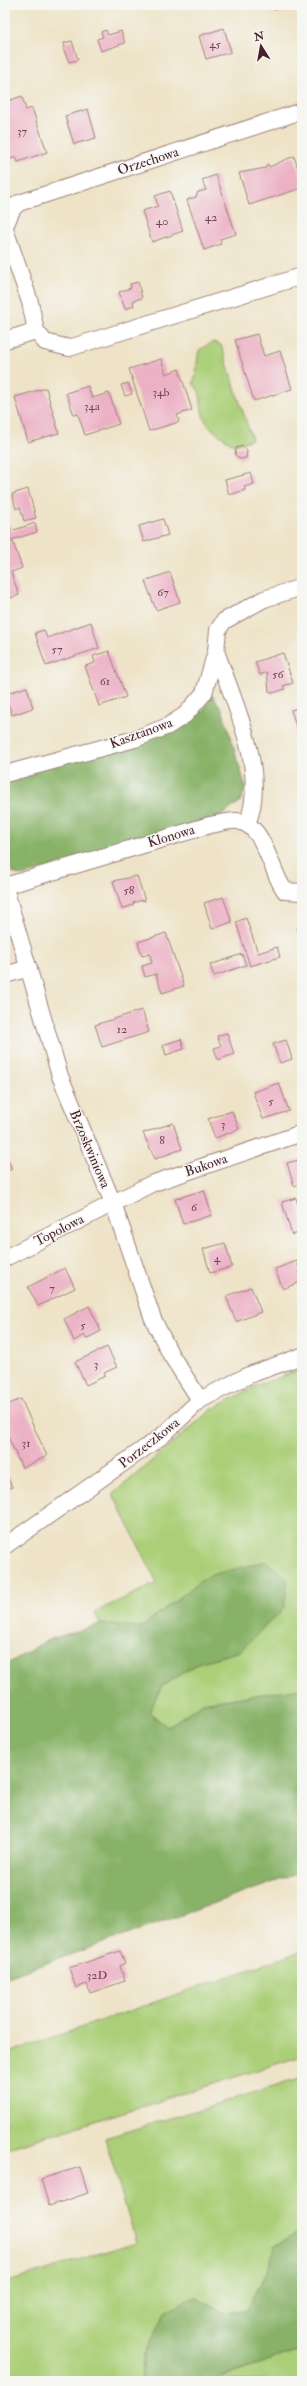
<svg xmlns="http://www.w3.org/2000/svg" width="307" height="2386" font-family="'IM FELL Double Pica',serif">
	<rect width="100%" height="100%" fill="#f6f6f2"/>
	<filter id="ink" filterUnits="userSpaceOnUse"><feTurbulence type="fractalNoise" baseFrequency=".025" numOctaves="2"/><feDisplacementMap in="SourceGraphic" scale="8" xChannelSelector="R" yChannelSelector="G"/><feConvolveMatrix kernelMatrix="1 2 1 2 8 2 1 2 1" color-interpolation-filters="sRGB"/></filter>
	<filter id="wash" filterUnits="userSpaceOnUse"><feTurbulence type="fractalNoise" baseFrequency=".012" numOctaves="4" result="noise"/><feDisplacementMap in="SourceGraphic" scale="16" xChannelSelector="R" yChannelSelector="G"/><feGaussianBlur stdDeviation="0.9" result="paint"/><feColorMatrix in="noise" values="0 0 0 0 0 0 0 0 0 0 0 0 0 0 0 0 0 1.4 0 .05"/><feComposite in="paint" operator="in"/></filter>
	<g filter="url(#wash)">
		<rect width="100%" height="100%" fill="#eee3c7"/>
		<!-- green -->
		<g fill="#abcf78" stroke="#7a7752">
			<path d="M213 342 221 345 252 439 235 445C225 439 206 428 203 415 199 400 204 396 193 383 198 372 196 362 199 350Z"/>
			<path d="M302 1369V1688L203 1703 167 1727 149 1712 161 1687 198 1663 240 1651 169 1605 142 1627 100 1624 95 1612 157 1583 113 1494 211 1410 256 1386Z"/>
			<path d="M302 1951V2056L5 2149V2054Z"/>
			<path d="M302 2078V2231L274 2246 270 2265 246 2311 224 2313 194 2298 144 2354 141 2381H34L5 2378V2283L136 2242 105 2138Z"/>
			<path d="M302 2349V2381H209Z"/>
		</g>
		<!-- forest -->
		<g fill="#88b268" stroke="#69684a">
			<path d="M212 695 222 709 246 788 240 802 222 815 22 876 13 873 5 859V778L184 724 204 710Z"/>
			<path d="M266 1561 288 1579 284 1608 240 1651 198 1663 161 1687 149 1712 167 1727 203 1703 302 1688V1872L5 1978V1665L48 1640 100 1624 142 1627 207 1576Z"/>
			<path d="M302 2231V2349L209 2381H141L144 2354 166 2311 194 2297 224 2313 246 2311 270 2265 274 2246Z"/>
			<path d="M5 2378 33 2379 34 2381H5Z"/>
		</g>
		<g id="blocks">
			<!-- building -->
			<g fill="#ecb1c5">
				<path d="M255 5H270L257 9Z"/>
				<path d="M272 5H280L281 8 274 10Z"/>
				<path d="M224 28 231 52 206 59 199 36Z"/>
				<path d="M106 30 108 35 121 31 125 43 101 51 97 39 103 37 101 32Z"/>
				<path d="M72 41 78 60 69 62 63 48 65 47 64 43Z"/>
				<path d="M22 96 26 110 32 108 47 152 18 162 16 157 5 161V102Z"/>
				<path d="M88 109 96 138 74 144 65 116Z"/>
				<path d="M294 156 302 181V188L249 205 239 173 266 168V165L268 164 269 167Z"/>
				<path d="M216 175 236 234 220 239 221 244 204 250 187 200 196 197 198 192 206 190 202 180Z"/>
				<path d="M170 191 183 231 152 242 142 211 158 206 155 196Z"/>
				<path d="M138 282 142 298 133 301 134 306 125 309 119 292 131 288 130 284Z"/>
				<path d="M257 334 264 356 280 351 292 389 254 401 235 340Z"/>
				<path d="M161 359 166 374 179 369 192 410 177 415 179 422 149 431 129 369Z"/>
				<path d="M128 383 132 394 125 396 121 385Z"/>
				<path d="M88 386 92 398 109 393 119 424 85 435 78 414 74 415 66 393Z"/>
				<path d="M46 388 59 433 28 442 15 397Z"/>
				<path d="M243 446 247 451 246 458 240 459 235 455 236 448Z"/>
				<path d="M251 473 254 484 244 487 245 490 229 495 225 480Z"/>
				<path d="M28 489 36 518 24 521 20 507 16 509 12 494Z"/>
				<path d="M163 519 168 535 144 542 139 526Z"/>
				<path d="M35 523 37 532 5 542V525L9 524 11 531Z"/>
				<path d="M13 542 22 568 11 572 19 595 5 600V544Z"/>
				<path d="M170 572 180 602 156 610 145 581Z"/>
				<path d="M91 622 99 648 46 666 35 633 44 630 47 638Z"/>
				<path d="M109 651 126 697 99 706 85 666 95 663 93 656Z"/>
				<path d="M283 653 293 683 283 686 285 689 273 693 269 691 267 672 260 675 255 662Z"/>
				<path d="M27 687 33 708 12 715 5 694Z"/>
				<path d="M302 707V728L297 729 291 710Z"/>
				<path d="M137 876 145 901 142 900 133 903V905L122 909 113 881Z"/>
				<path d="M223 897 232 922 212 929 204 903Z"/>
				<path d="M246 918 258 953 277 947 280 957 250 966 236 922Z"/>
				<path d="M302 927V941L297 928Z"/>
				<path d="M166 933 184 986 162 993 156 974 145 977 142 966 152 963 150 954 142 956 138 942Z"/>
				<path d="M242 954 246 965 214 976 210 965Z"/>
				<path d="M142 1010 149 1032 102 1047 95 1025Z"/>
				<path d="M227 1033 234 1054 218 1060 214 1048 221 1046 217 1036Z"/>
				<path d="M181 1039 184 1049 166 1055 163 1045Z"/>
				<path d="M286 1040 292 1059 280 1063 273 1044Z"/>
				<path d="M279 1083 289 1111 263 1119 253 1092Z"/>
				<path d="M232 1111 239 1129 215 1138 208 1119Z"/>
				<path d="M173 1123 182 1149 155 1159 143 1133Z"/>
				<path d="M5 1153 12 1169 5 1172Z"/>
				<path d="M302 1159V1183L294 1186 287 1163Z"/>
				<path d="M204 1190 212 1215 183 1224 175 1199Z"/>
				<path d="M296 1198 302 1216V1232L292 1235 282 1202Z"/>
				<path d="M225 1243 232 1267 210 1273 203 1249Z"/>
				<path d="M297 1261 302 1281 283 1289 275 1269Z"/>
				<path d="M65 1268 75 1288 38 1306 28 1287Z"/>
				<path d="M251 1287 261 1312 236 1322 226 1296Z"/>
				<path d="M89 1306 101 1331 86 1339 84 1335 74 1341 64 1319Z"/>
				<path d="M107 1347 117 1367 104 1373 105 1376 86 1385 75 1362Z"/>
				<path d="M21 1399 47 1456 22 1468 5 1430V1406Z"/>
				<path d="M5 1471 12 1487 5 1490Z"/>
				<path d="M120 1951 125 1963 120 1966 125 1981 90 1993 87 1984 76 1988 69 1968Z"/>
				<path d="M80 2167 88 2193 49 2206 41 2179Z"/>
			</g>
		</g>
	</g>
	<g filter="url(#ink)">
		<use href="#blocks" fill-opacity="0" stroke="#9c8179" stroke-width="1"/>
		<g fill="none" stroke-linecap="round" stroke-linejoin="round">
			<defs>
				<g id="street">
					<path d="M5 226 13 208 19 203 302 111"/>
					<path d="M5 229 30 302 36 331"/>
					<path d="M5 340 36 331 45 342 69 348 302 276"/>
					<path d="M216 651C233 701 269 772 247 824"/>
					<path d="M5 774 135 739 168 726 185 715 204 693 216 651 218 630 224 621 264 599 302 587"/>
					<path d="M5 886 210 825C218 824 229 820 238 821 265 825 270 871 285 891L302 892"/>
					<path d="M5 888 60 1076 113 1203 153 1319 171 1355 200 1400"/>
					<path d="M5 975 29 968"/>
					<path d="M5 1258 151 1184 302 1133"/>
					<path d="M5 1546 162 1436 200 1400 249 1375 302 1356"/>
				</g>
			</defs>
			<!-- street casing -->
			<use href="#street" stroke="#9c8179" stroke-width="18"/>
			<!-- street -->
			<use href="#street" stroke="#fff" stroke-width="16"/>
		</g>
	</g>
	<g text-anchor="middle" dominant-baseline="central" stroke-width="3" stroke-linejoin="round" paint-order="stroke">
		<!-- number labels -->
		<g font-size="12" fill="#724452">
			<text x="215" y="44">45</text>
			<text x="22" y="131">37</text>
			<text x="211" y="217">42</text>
			<text x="162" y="221">40</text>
			<text x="161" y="392">34b</text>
			<text x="92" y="406">34a</text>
			<text x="163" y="592">67</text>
			<text x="57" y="649">57</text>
			<text x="278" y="674">56</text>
			<text x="105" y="681">61</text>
			<text x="129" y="890">58</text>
			<text x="122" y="1029">12</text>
			<text x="271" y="1101">5</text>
			<text x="223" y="1124">3</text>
			<text x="162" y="1140">8</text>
			<text x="194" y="1207">6</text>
			<text x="217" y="1258">4</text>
			<text x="52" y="1288">7</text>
			<text x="83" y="1325">5</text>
			<text x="96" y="1364">3</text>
			<text x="26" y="1443">31</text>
			<text x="97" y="1975">32D</text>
		</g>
		<!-- street labels -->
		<g font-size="14" fill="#4a1f2b" stroke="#f6f6f2">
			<text transform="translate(148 161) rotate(-18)">Orzechowa</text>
			<text transform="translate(141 733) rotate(-20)">Kasztanowa</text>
			<text transform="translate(171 836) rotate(-17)">Klonowa</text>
			<text transform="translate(90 1149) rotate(67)">Brzoskwiniowa</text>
			<text transform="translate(206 1165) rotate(-19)">Bukowa</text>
			<text transform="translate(59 1230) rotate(-27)">Topolowa</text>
			<text transform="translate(149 1443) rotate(-38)">Porzeczkowa</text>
		</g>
	</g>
	<!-- margin -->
	<rect width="307" height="2386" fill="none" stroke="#f6f6f2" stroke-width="20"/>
	<!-- north arrow -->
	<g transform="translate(261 46) rotate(349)" stroke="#f6f6f2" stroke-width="3" paint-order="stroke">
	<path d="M0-3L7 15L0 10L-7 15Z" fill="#4a1f2b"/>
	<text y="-6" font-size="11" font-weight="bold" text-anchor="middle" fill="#4a1f2b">N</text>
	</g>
</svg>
